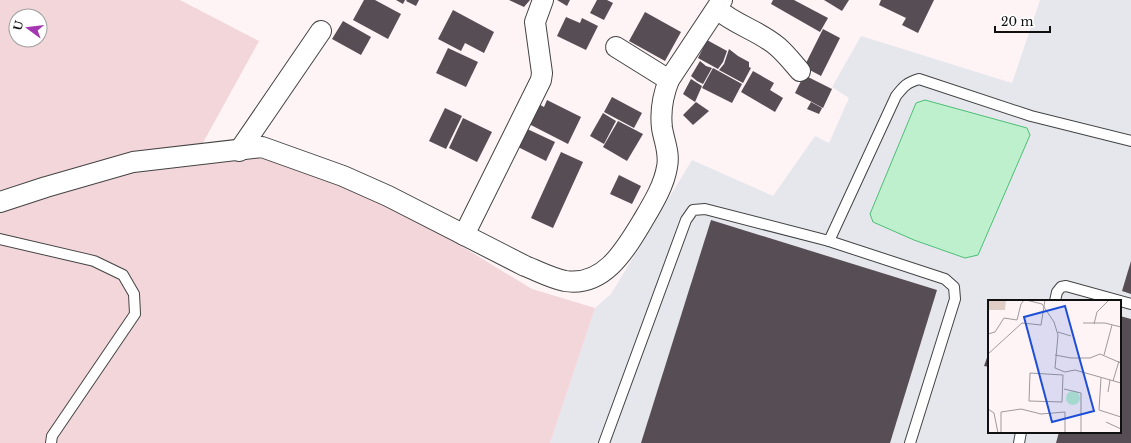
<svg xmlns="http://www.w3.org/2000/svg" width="1131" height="443" font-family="'Libre Baskerville',serif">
	<rect width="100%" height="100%" fill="#fef4f6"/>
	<!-- industrial -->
	<path fill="#e5e7ed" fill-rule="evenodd" d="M1040 0H1131V443H550L595 308 611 294 692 160 773 196 815 136 829 143 849 98 832 87 861 36 1012 83ZM989 301H1120V432H989Z"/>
	<!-- farmland -->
	<path fill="#f2d6da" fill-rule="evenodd" d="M0 0H180L259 41 194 159 267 150 433 229 532 289 595 308 550 443H0ZM16 16H40V40H16Z"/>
	<!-- water -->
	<path fill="#bef0ce" stroke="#4cbf74" d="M925 100 1027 128 1030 135 978 255 965 258 914 240 873 222 870 214 916 103Z"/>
	<!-- building -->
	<g fill="#574d54">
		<path d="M364 0H375L401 14 388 39 353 20Z"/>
		<path d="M396 0H405L403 4Z"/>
		<path d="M407 0H419L416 6 406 1Z"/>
		<path d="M509 0H530L524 7Z"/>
		<path d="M557 0H570L567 6Z"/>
		<path d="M597 0H607L613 3 604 20 590 13Z"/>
		<path d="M773 0H794L828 18 820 32 771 4Z"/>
		<path d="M824 0H849L842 11Z"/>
		<path d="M881 0H934L918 33 902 25 906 18 879 5Z"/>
		<path d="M453 10 494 32 484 53 465 43 461 51 438 39Z"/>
		<path d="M645 12 681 32 665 61 629 41Z"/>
		<path d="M566 17 580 23 582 18 598 26 586 50 557 36Z"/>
		<path d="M343 21 371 37 361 55 332 39Z"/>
		<path d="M823 29 840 38 821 76 804 67Z"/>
		<path d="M707 40 727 51 723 62 718 69 698 58Z"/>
		<path d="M448 48 478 62 466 87 436 73Z"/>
		<path d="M729 49 738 56 749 62V67L751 68 743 83 719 70 724 64Z"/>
		<path d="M700 61 706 66 712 68 703 84 697 81 691 76Z"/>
		<path d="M713 68 742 84 732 103 702 88Z"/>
		<path d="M753 71 774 83 770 90 783 98 775 112 741 92Z"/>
		<path d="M804 75 832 89 823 108 795 93Z"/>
		<path d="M691 79 702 86 695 102 683 94Z"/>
		<path d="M612 97 642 113 634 128 604 112Z"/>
		<path d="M547 100 581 117 568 144 525 122 535 102 544 107Z"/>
		<path d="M696 102 709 111 693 125 683 115Z"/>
		<path d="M811 102 822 108 819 114 807 109Z"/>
		<path d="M445 108 462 116 446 149 429 141Z"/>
		<path d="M603 113 616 121 604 144 590 136Z"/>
		<path d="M463 118 492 132 477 162 449 148Z"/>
		<path d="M618 121 643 134 627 161 603 147Z"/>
		<path d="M523 127 555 142 546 161 514 145Z"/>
		<path d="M561 152 583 162 553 228 531 218Z"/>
		<path d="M619 175 641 186 632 204 610 194Z"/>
		<path d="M711 220 937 290 890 443H641Z"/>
		<path d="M1131 261V294L1122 291Z"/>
		<path d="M1120 316 1131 319V443H1056L1059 432H1120Z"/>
		<path d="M989 352V367L984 366Z"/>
	</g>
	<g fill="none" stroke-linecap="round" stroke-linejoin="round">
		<defs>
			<g id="service">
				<path d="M0 239 94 261 123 275 134 294 135 314 52 436 51 443"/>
				<path d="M829 241 896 96C904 86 906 83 919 79L1031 116 1131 141"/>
				<path d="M1055 301 1057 292 1061 287 1066 286 1131 304"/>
				<path d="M604 443 686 220 693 210 705 209 829 241 945 279 954 287 955 299 910 443"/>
				<path d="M1019 443 1021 432"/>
			</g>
			<g id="minor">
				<path d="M717 9C735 25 760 31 778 47 786 54 793 63 800 71"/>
				<path d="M616 47 669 80"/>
				<path d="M239 151 321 31"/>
				<path d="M0 202 46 187 133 162 262 147 343 176 388 196 525 266C538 271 551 278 565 281 604 287 625 250 642 222 652 205 664 186 667 167 670 153 664 141 662 128 660 111 663 95 669 80L722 0"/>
				<path d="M464 235 541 80 542 73 535 22 543 0"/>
			</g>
		</defs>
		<!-- service casing -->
		<use href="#service" stroke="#434343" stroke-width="12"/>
		<!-- minor casing -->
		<use href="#minor" stroke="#434343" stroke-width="22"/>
		<!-- service -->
		<use href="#service" stroke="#fff" stroke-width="10"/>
		<!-- minor -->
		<use href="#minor" stroke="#fff" stroke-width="20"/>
	</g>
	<!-- overview -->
	<g transform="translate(988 300)">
		<rect width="133" height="133" fill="#fef4f6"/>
		<path d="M0 0H18L17 10H0Z" fill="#dfcdc6"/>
		<path d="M78 98a7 7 0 1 1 14 0a7 7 0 1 1-14 0Z" fill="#bef0ce"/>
		<path fill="none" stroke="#9f999a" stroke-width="1" d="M38 0 54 4 66 22 70 35 67 68 77 72 87 70 133 83M95 23H117L133 27M106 24 109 12 121 0M70 32 83 36M0 34 7 32 16 18 29 20 33 4 36 0M0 54 34 23 53 25 57 0M67 55 83 58H102L112 54 133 63M116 55 124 25M42 73 75 75 74 102 41 101ZM113 78 111 110 133 117M125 81 131 61M76 89 93 93V133M120 92 122 80M0 109 6 113 10 133M118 122 133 129M13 133V112L33 109 53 114 77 112V133"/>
		<path fill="#1d4ed8" fill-opacity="0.15" stroke="#1d4ed8" stroke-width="2" d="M77 6 106 111 64 122 36 17Z"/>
		<rect width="133" height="133" fill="none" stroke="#101010" stroke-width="2"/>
	</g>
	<!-- north arrow -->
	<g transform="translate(28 28) rotate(285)"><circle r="19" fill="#ffffff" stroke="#9f9f9f"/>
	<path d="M0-3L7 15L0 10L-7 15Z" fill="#a536b1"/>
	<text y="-6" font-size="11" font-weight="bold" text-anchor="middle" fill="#101010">U</text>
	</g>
	<!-- scale -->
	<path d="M995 26v6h55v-6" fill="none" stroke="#101010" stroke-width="2"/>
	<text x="1001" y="26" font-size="12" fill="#101010" stroke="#ffffff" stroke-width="3" paint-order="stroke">20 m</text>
</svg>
